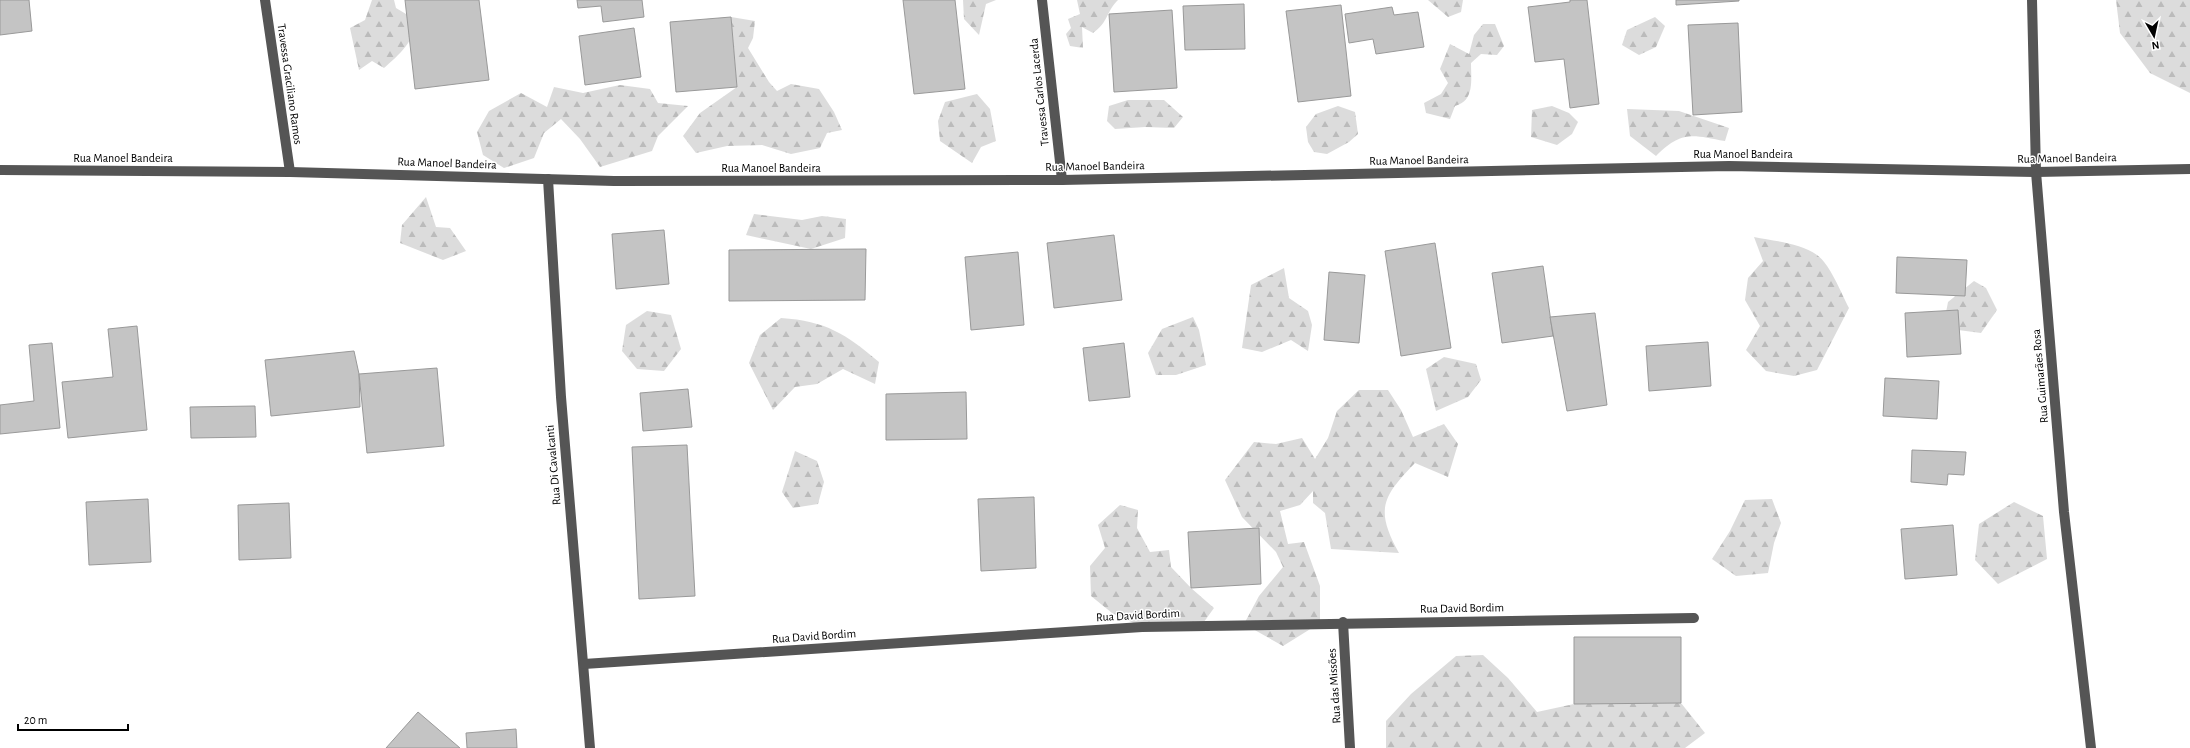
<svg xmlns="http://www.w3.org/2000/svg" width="2190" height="748" font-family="'Alegreya Sans',sans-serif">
	<defs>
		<pattern id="forest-firs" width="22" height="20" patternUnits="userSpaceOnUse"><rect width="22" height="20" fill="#dcdcdc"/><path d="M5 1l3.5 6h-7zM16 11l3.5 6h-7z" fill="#bbb"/></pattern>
	</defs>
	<rect width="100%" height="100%" fill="#fff"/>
	<!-- forest -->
	<g fill="url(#forest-firs)">
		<path d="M372 0H394L396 8 416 20C414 42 400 54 384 68L372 61 359 70 350 28 365 20Z"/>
		<path d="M963 0H996L986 4 979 35 964 19Z"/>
		<path d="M1077 0H1118C1107 10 1108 23 1093 33L1082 27 1083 48 1070 46 1066 34 1071 28 1068 19 1080 14Z"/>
		<path d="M1428 0H1463L1461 12 1448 17Z"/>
		<path d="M2116 0H2190V93L2150 73 2120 33Z"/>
		<path d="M731 17 755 21 753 38 748 48 769 82 777 91 791 84 819 89 834 112 842 130 827 133 820 148 791 154 762 145 727 146 696 153 683 136 700 113 737 87Z"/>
		<path d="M1655 17 1665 26 1656 47 1639 55 1622 45 1627 30Z"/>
		<path d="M1483 24H1495L1504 46 1497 55 1481 54 1471 63C1471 79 1475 101 1455 106L1450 119 1426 113 1424 103 1441 94 1448 83 1440 69 1450 44 1469 54 1474 35Z"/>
		<path d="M620 85 650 89 658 103 688 106 658 136 652 151 600 167 580 139 561 119 544 133 534 158 504 168 483 155 477 132 489 111 521 93 547 107 554 87 583 93Z"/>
		<path d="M977 94 990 109 996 141 981 147 972 163 940 141 938 121 945 102Z"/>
		<path d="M1128 100H1164L1183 117 1174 128 1145 127 1115 129 1107 121 1109 106Z"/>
		<path d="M1338 106 1355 112 1358 134 1349 142 1327 154 1314 152 1308 142 1306 127 1316 114Z"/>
		<path d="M1552 106 1569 113 1578 122 1572 134 1557 145 1531 137 1532 110Z"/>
		<path d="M1627 109 1679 111 1729 128 1725 141C1692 135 1682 130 1656 156L1630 136Z"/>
		<path d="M426 197 436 227 450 228 466 251 443 260 400 243 402 225Z"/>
		<path d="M754 214 802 220 822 216 846 219 845 238 811 249 746 235Z"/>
		<path d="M1754 237C1774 241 1800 243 1817 255 1830 264 1841 293 1849 308L1817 370 1794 376 1766 371 1746 350 1760 326 1745 300 1748 278 1763 261Z"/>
		<path d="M1284 268 1289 298 1308 311 1312 325 1308 351 1291 340 1262 352 1242 348 1251 285Z"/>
		<path d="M1974 281 1986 288 1997 310 1981 333 1943 328 1948 302Z"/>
		<path d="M647 311 671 315 681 349 664 371 637 369 622 351 626 325Z"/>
		<path d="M1193 317 1199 330 1206 365 1176 375H1156L1148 353 1162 329Z"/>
		<path d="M781 318C826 321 846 334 879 362L875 384 843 369 817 384 795 387 773 410 749 363 760 335Z"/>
		<path d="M1444 357 1476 364 1481 380 1468 397 1436 411 1426 369Z"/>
		<path d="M1359 390H1388L1401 410 1413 437 1444 424 1458 444 1448 477 1415 463C1382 497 1375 510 1399 553L1331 549 1325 513 1313 503V491L1300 505 1280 511 1288 544 1304 542 1320 586V623L1283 646 1244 624 1259 596 1283 567 1276 552 1242 517 1225 480 1254 442 1276 444 1302 438 1315 459 1328 438 1337 411Z"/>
		<path d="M795 451 817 461 824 482 818 504 793 508 782 492Z"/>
		<path d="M1772 499 1781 523 1774 543 1768 573 1736 576 1712 559 1730 531 1745 500Z"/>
		<path d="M2014 502 2043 516 2047 559 1998 584 1975 560 1979 524Z"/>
		<path d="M1120 505 1138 510 1137 528 1150 552 1169 550 1171 567 1191 588 1214 608 1201 626 1142 627 1112 613 1091 596 1090 566 1105 548 1098 525Z"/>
		<path d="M1483 655 1508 678 1537 712 1574 704 1681 703 1705 733 1685 748H1386V721L1411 694 1456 656Z"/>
	</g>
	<!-- building -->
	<g fill="#c4c4c4" stroke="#999">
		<path d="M0 0H29L32 31 0 35Z"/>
		<path d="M405 0H479L489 80 415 89Z"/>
		<path d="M577 0H642L644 17 603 22 601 6 578 8Z"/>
		<path d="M903 0H955L965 89 914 94Z"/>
		<path d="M1570 0H1587L1599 104 1570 108 1564 59 1535 62 1528 7 1570 2Z"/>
		<path d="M1676 0H1739V1L1676 5Z"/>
		<path d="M1244 4 1245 49 1185 50 1183 6Z"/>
		<path d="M1341 5 1351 96 1298 102 1286 11Z"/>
		<path d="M1392 7 1394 15 1418 12 1424 47 1376 54 1373 39 1349 43 1345 14Z"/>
		<path d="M1172 10 1177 88 1114 92 1109 14Z"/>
		<path d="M731 17 737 87 676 92 670 22Z"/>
		<path d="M1738 23 1742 112 1693 115 1688 25Z"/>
		<path d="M634 28 641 77 585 85 579 36Z"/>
		<path d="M664 230 669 284 616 289 612 234Z"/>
		<path d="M1114 235 1122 300 1054 308 1047 243Z"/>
		<path d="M1435 243 1451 348 1401 356 1385 251Z"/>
		<path d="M866 249 865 300 729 301V250Z"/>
		<path d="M1018 252 1024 325 971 330 965 257Z"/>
		<path d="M1897 257 1967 260 1965 296 1896 293Z"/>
		<path d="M1543 266 1553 336 1502 343 1492 273Z"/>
		<path d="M1329 272 1365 275 1359 343 1324 340Z"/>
		<path d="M1958 310 1961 354 1907 357 1905 313Z"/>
		<path d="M1595 313 1607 405 1567 411 1550 317Z"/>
		<path d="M137 326 147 430 68 438 62 382 113 377 108 329Z"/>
		<path d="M1708 342 1711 386 1649 391 1646 346Z"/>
		<path d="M52 343 60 428 0 434V405L34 401 29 345Z"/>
		<path d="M1124 343 1130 397 1089 401 1083 348Z"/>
		<path d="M354 351 359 374 360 407 271 416 265 360Z"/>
		<path d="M437 368 444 446 367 453 359 374Z"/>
		<path d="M1885 378 1939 381 1937 419 1883 416Z"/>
		<path d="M688 389 692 427 643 431 640 393Z"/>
		<path d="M966 392 967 439 886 440V394Z"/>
		<path d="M255 406 256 437 191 438 190 407Z"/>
		<path d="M687 445 695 596 639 599 632 447Z"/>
		<path d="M1912 450 1966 452 1964 475 1948 474 1947 485 1911 482Z"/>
		<path d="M1034 497 1036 568 981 571 978 499Z"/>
		<path d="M148 499 151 562 89 565 86 502Z"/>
		<path d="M289 503 291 558 239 560 238 505Z"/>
		<path d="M1953 525 1957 575 1905 579 1901 529Z"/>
		<path d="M1259 528 1261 584 1191 588 1188 532Z"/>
		<path d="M1574 637H1681V703L1574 704Z"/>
		<path d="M418 712 460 748H386Z"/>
		<path d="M516 729 517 748H467L466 733Z"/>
	</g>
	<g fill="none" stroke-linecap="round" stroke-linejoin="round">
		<!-- minor -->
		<g stroke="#555" stroke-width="10">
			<path d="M265 0 290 172"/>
			<path d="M1042 0 1062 180"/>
			<path d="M2032 0 2036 172 2064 512 2091 748"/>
			<path d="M0 170 290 172 614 181 1062 180 1729 166 2036 172 2190 169"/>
			<path d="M548 179 561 397 590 748"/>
			<path d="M1343 622 1350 748"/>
			<path d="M584 664 1142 627 1694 618"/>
		</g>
	</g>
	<g text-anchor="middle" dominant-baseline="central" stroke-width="3" stroke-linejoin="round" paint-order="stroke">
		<!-- street labels -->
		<g font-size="12" fill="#000" stroke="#fff">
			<text transform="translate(290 84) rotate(82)">Travessa Graciliano Ramos</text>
			<text transform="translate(1039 92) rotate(-96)">Travessa Carlos Lacerda</text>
			<text x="1743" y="154">Rua Manoel Bandeira</text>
			<text x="123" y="158">Rua Manoel Bandeira</text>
			<text transform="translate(2067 158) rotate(-1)">Rua Manoel Bandeira</text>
			<text transform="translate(1419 160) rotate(-1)">Rua Manoel Bandeira</text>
			<text transform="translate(447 163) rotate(2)">Rua Manoel Bandeira</text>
			<text transform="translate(1095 166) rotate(-1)">Rua Manoel Bandeira</text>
			<text x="771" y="168">Rua Manoel Bandeira</text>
			<text transform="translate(2040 376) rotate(-95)">Rua Guimarães Rosa</text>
			<text transform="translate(553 465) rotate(-95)">Rua Di Cavalcanti</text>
			<text transform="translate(1462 608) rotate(-1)">Rua David Bordim</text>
			<text transform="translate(1138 615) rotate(-3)">Rua David Bordim</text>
			<text transform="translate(814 636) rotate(-4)">Rua David Bordim</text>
			<text transform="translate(1334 686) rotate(-94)">Rua das Missões</text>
		</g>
	</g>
	<!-- north arrow -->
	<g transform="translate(2154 36) rotate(171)" stroke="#ffffff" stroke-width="3" paint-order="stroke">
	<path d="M0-3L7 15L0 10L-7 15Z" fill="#000000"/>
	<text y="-6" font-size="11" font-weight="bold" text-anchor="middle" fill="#000000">N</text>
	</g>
	<!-- scale -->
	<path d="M18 724v6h110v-6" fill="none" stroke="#000000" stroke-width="2"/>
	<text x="24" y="724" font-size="12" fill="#000000" stroke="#ffffff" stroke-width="3" paint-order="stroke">20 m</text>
</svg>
